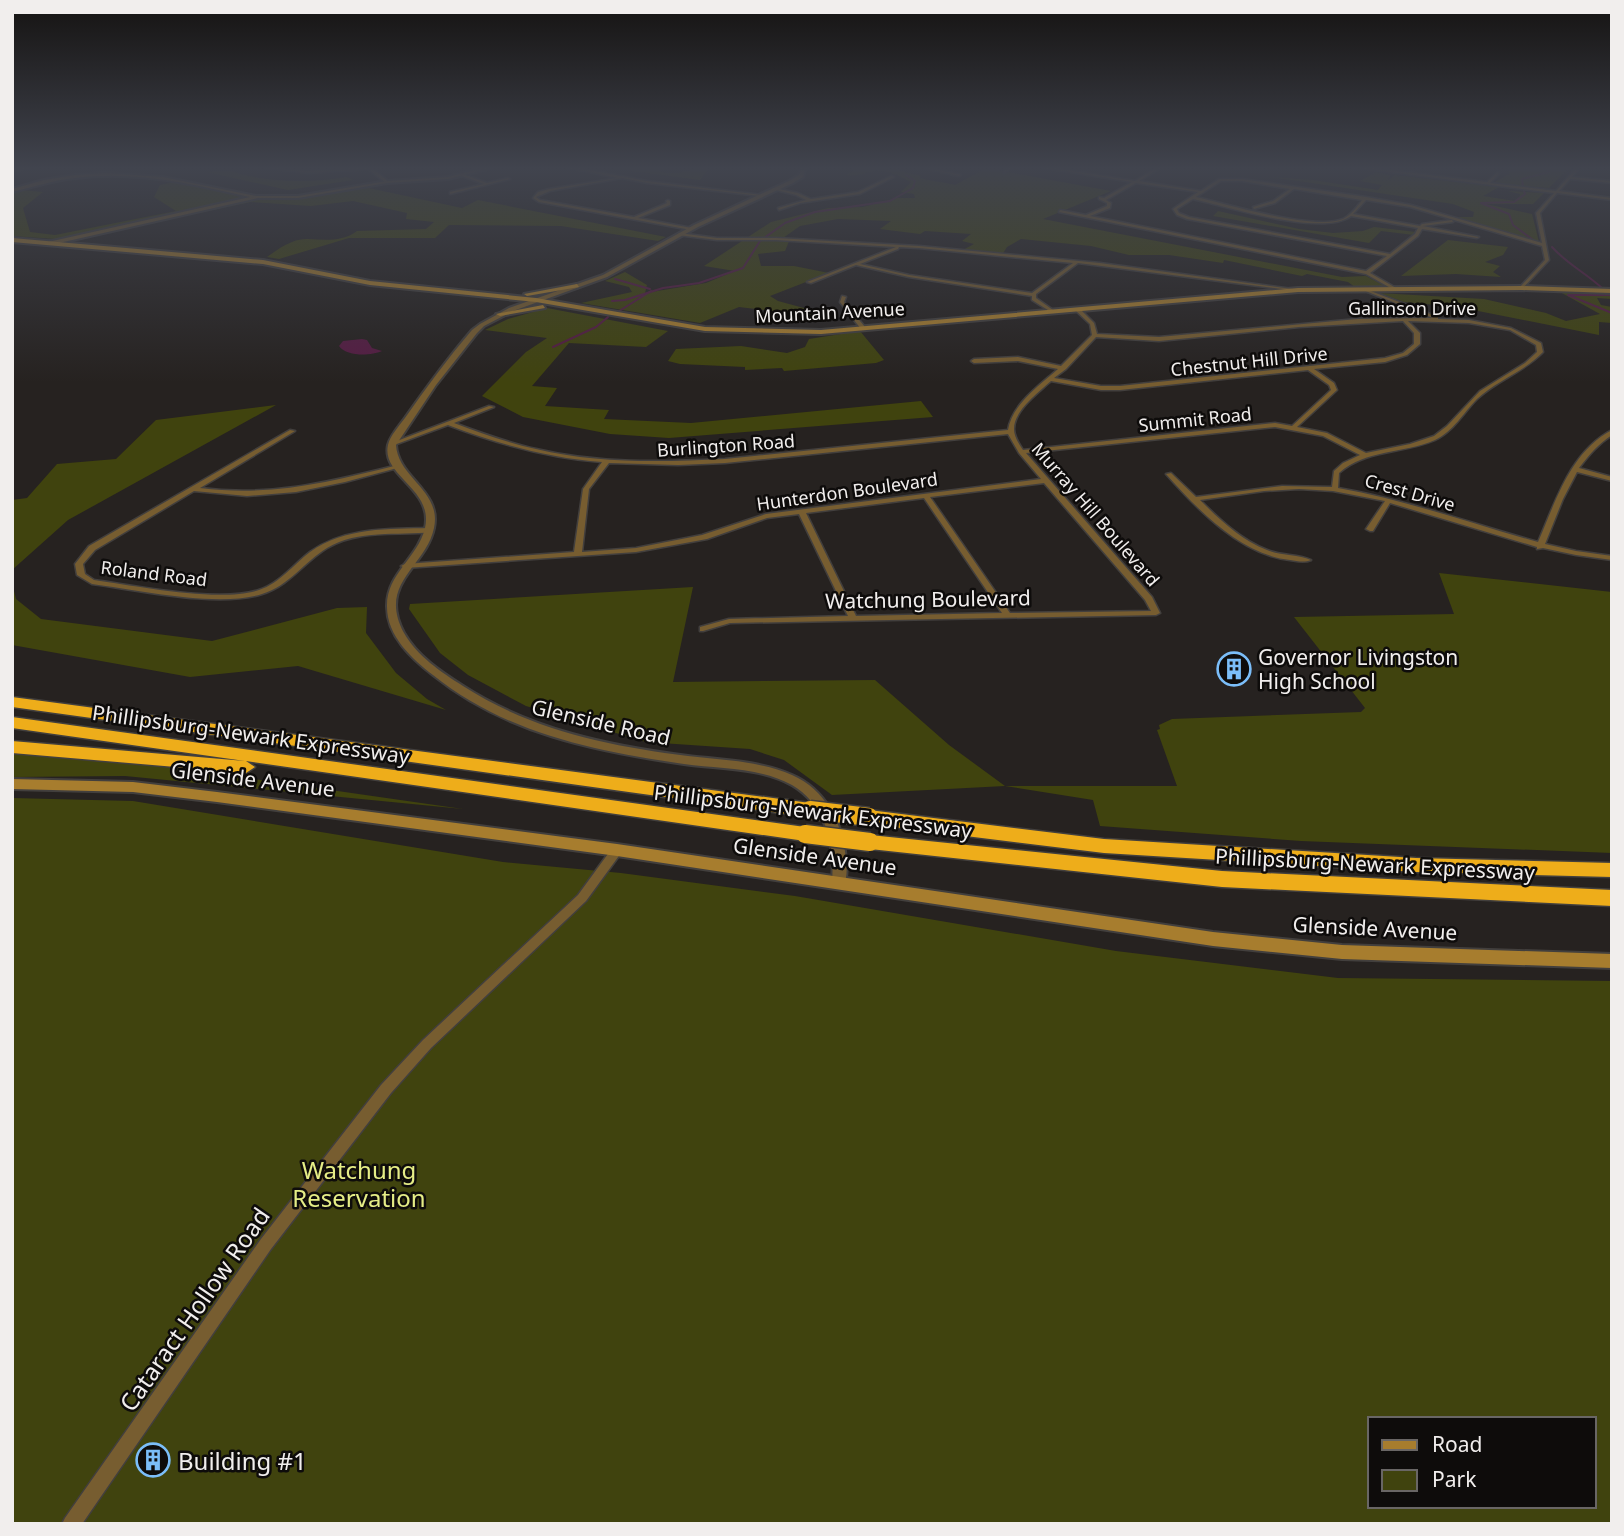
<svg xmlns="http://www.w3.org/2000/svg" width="1624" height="1536" font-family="'Noto Sans',sans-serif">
	<rect width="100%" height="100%" fill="#262220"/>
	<!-- green -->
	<g fill="#40430e" fill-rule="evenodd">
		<path d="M636 167 673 168 659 171C675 178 692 167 710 167L700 180 609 168Z"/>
		<path d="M852 167H886L921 176 920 178C931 181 943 182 955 185L986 168 1111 191 1043 219 1342 277 1366 276 1387 287H1355L1348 282 1307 274 1302 276 1224 260 1223 263 1169 255H1129L1091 246 1021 239 1007 247 1002 255 961 251 974 244 962 241 971 234 925 231 920 234 880 229 891 221 838 219 800 226 783 238 790 239 785 251 758 254 761 266H794L829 273 770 296 778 301 826 314 816 316 739 307 700 323 581 303 632 292 629 287 605 281 625 272 647 285 645 293 706 283 735 271 704 266 771 222 828 208 863 207 897 198H915L914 194 901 192 911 182C899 176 888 169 874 171 863 173 857 177 846 175L854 171Z"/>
		<path d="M1509 167H1570L1549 188 1493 183 1509 174Z"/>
		<path d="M231 171C268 183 309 183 347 177L353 180 288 190 206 172Z"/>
		<path d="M1376 172 1390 175 1388 180 1395 175 1499 187 1483 196 1515 201 1520 196V194L1508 191 1544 193 1533 204H1486L1532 214 1539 242 1457 217H1473L1474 212 1453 204 1271 177 1313 180 1378 190 1382 185 1360 181Z"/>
		<path d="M184 180 262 200 314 197 364 187 462 208 478 200 666 237 658 241 561 226 449 225 435 238H349L279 259 267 257C278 249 293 238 308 239 325 240 342 242 357 231L426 229 434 222 406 219 407 213 353 201 311 206 251 202 70 240 12 236V194L22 190 43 192 23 208 30 232 55 235 176 211 154 197 160 185Z"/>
		<path d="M1218 211 1299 229 1333 233 1363 231 1374 227 1416 232 1414 235 1381 231 1369 243 1213 216Z"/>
		<path d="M1448 240 1508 247 1503 255 1485 262 1500 266 1493 272 1501 277 1456 274 1401 276Z"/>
		<path d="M1560 292 1612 294V299L1597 298 1601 305 1612 307V323L1599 322V335L1458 307 1404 302 1379 293 1484 299 1546 313 1566 321 1600 314Z"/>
		<path d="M547 308 668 331 646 347 569 343 532 386 557 388 545 406 609 410 604 419 691 423 921 401 933 417 669 438 610 434 523 417 482 396 526 352 547 338 485 330 508 319Z"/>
		<path d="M860 331 884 360 876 363 784 371 782 368 745 370V367L680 364 668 361 676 349 741 346 787 353 805 347 809 339Z"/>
		<path d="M276 405 68 520 12 570V500L27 498 57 464 116 459 156 420Z"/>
		<path d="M1439 573 1612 592V853L1301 841 1100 826 1093 800 1005 786 832 795 784 760 750 749 646 742 526 706 468 675 440 653 409 609 410 604 693 587 673 682 875 680 949 745 1005 786H1177L1157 730 1160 729 1159 725 1172 719 1361 712 1365 708 1294 617 1454 614Z"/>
		<path d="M12 583 16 599 41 619 212 641 337 608 367 607 366 633 396 673 427 699 446 710 298 666 190 677 12 645Z"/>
		<path d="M12 744 463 809 125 776 12 777Z"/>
		<path d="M12 798 133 801 503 862 621 873 795 896 1116 951 1338 978 1612 981V1524H12ZM1370 1419H1594V1506H1370Z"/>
	</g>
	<!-- water -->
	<path fill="#551c42" d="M362 339 367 340 372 348 382 351C371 356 347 357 339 346L343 341Z"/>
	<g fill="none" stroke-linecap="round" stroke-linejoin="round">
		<!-- stream -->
		<g stroke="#551c42" stroke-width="2">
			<path d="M1523 187 1522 179 1549 172 1544 167"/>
			<path d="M1524 191 1525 194 1514 202 1481 203 1509 214 1513 225 1533 240"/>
			<path d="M1552 247C1567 264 1586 273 1603 289"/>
			<path d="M615 279 650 289"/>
			<path d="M1612 295H1568L1612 313"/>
			<path d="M612 301 625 300 663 288 699 283 743 268 760 241 785 223 815 212 890 201 913 188 915 181 906 175"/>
			<path d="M616 313 651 291"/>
			<path d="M553 347 596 327 608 317"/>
		</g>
		<defs>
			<g id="minor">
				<path d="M24 167H37L12 171V169Z"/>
				<path d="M261 167 308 171 371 167 389 182 386 183 368 169 308 173Z"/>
				<path d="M565 167H574L647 181 762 195 760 196 647 183 622 178 550 191 536 197 540 200 634 217 667 203 666 201 668 200 670 201V205L638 218 692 228 691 230 539 202 533 198 538 192 549 189 618 178Z"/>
				<path d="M919 167H927L961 175 959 176Z"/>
				<path d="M1009 167H1013L1004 173V171Z"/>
				<path d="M1039 167H1049L1135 181 1158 167H1162L1139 181 1201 191 1219 179H1242L1366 197 1411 205 1542 243 1536 213 1554 193 1351 167H1364L1487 182 1498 172 1499 174 1490 183 1556 191 1577 167H1580L1572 177 1612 181V183L1570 179 1559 191 1612 198V200L1557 193 1540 213 1549 260 1522 289 1520 287 1545 260 1542 246 1410 207 1366 200 1353 214 1420 226 1422 224 1452 220 1453 222 1423 226 1479 237 1477 238 1422 229 1418 236 1370 273 1396 288 1394 290 1366 274 1059 212 1060 210 1086 215 1107 206V203L1099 199V197L1104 198 1132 182ZM1221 181H1242L1290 189 1273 201 1253 207 1254 209 1275 203 1294 189 1362 200C1357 207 1351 215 1343 219 1315 231 1227 204 1196 197ZM1136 183 1198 192 1173 209 1177 215 1187 219 1387 256 1366 271 1090 216 1110 208 1111 203 1106 200ZM1193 199C1229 207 1322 237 1351 216L1418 228 1415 234 1390 254 1189 217 1179 213 1177 209Z"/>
				<path d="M463 174 487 183 508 178 510 179 450 194V192L484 184 462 176Z"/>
				<path d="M891 176 894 177 860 194 800 203 779 210 778 208 806 200 796 195 772 189 774 188 798 193 811 199 858 192Z"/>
				<path d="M679 233 717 238H776L919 246 1100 263 1300 290 1298 291 1078 263 1036 294V298L1053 310 1051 312 1032 300V296L909 277 856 265 811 283 807 282 896 247 776 240H717L678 235ZM899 247 919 248 1073 263 1032 293 909 275 860 264 898 249Z"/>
				<path d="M1363 288 1438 317V319L1469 320 1511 328 1541 343 1543 352C1524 372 1497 380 1477 399 1463 413 1454 431 1435 440 1403 454 1366 449 1339 473L1338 488C1407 500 1472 524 1538 542 1556 501 1570 452 1612 430V435C1598 444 1589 455 1579 468L1612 477V481L1577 472 1563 499 1545 544 1576 551 1612 556V560L1576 555 1543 548 1537 549V547L1390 503 1373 531H1370L1366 529 1385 501 1333 491 1299 489 1264 491 1200 500C1220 520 1241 540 1267 550 1281 556 1298 554 1311 560 1304 563 1297 561 1290 560 1241 555 1197 509 1166 474L1171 473 1196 497 1282 486 1332 487 1334 471 1343 463 1360 455 1323 436 1275 427 1026 453 1152 597 1160 613 1156 615 730 623 703 631H700V627L729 619 848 616 799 514 767 518 707 539 636 552 405 568 401 566 405 564 574 552 583 489 602 462C549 458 498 444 448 425L394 445 389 444 489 406 494 407 454 423C481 433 508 443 536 449 598 464 663 462 725 459L1008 430C1012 404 1040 385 1058 369L1018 361 974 363 971 361 974 359 1018 357 1061 366 1092 335 1090 324 1075 310V308H1079L1094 323 1097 334 1159 337 1358 319 1433 318 1363 290ZM1403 321 1414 333V344L1403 353 1385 358 1120 386H1101L1054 378 1066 369 1096 337 1159 341 1299 327ZM1408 321 1469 323 1510 330 1536 345 1537 352 1525 363 1480 391 1447 426 1434 436 1410 444 1366 453 1327 433 1297 427 1337 390 1334 383 1314 369 1385 362 1407 355 1420 344V333ZM1308 370 1329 385 1331 390 1292 426 1275 423 1023 450C1019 444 1014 437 1014 429 1014 410 1038 393 1051 381L1101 390H1120ZM1008 434 1019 453 1041 479 766 514 702 535 636 548 582 552 589 489 609 463 678 465 725 463ZM1044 483 1145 600 1151 611 1010 613 930 497ZM924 498 1002 613 856 616 806 513Z"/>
				<path d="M842 296 846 297 844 302 865 327V329H861L840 302Z"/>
				<path d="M290 430 295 431 200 488C272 497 329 482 398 465L401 467 345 482 296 492 247 496 194 491 95 550 83 564 85 574 94 580C138 586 218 603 259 590 280 583 293 565 310 552 345 527 389 529 429 528H432V532C396 536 359 529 327 548 304 562 289 586 262 594 218 608 139 590 92 584L77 575 75 564 89 546Z"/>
				<path d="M617 846 621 847 622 850 621 853 586 901 431 1048 391 1093 271 1249 82 1524H62L65 1518 261 1239 381 1085 423 1040 578 895 613 847Z"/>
			</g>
			<g id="tertiary">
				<path d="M486 167H495L448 179 387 183 298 198H258L50 245 48 242 250 197C193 184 134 170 75 178 54 180 33 187 12 192V189L44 180 75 175 105 173 163 177 256 196H298L387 181 448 177Z"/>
				<path d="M802 167H806L803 177 793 183 698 227 607 277 513 311 484 326 477 333 436 385 396 445C398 478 442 491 434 528 426 567 377 583 404 633 417 656 441 672 463 686 531 730 609 746 688 756 723 760 760 761 792 775 825 789 844 825 846 860 847 869 847 878 844 886L839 887 834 886 832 882C835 845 826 805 792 785 760 767 719 769 684 764 594 751 505 733 433 675 412 659 387 636 387 607 386 574 418 558 425 528 434 489 381 476 388 445 390 436 399 426 405 418 426 388 448 358 472 330L480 324 509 308 603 275 694 225 789 181 799 175Z"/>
			</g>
			<g id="secondary">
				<path d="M12 238 263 260 370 281 536 298 705 327 821 330 1298 288 1522 286 1612 289V293L1522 290 1298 292 821 334 705 331 536 302 370 285 263 264 12 242Z"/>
				<path d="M577 284 579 287 527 296 524 294Z"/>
				<path d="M543 305 545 308 500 316 496 314Z"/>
				<path d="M12 779 133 782 217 792 617 844 1213 932 1342 945 1612 954V968L1342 959 1213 946 617 856 217 802 133 792 12 789Z"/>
			</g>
			<g id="motorway">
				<path d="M12 697 810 803 816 805 819 810 816 815 810 817 12 707Z"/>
				<path d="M12 717 805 827 812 829 814 834 812 839 805 841 246 761 255 767 246 773 12 753V741L245 761 12 728Z"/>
				<path d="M869 810 1104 839 1416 858 1612 863V877L1416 872 1104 853 869 824 862 822 860 817 862 812Z"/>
				<path d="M870 835 1222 871 1612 890V906L1222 887 870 849 863 847 861 842 863 837Z"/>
			</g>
		</defs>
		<!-- minor casing -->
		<use href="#minor" stroke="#423f3d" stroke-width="3"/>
		<!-- tertiary casing -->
		<use href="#tertiary" stroke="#423f3d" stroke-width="4"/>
		<!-- secondary casing -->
		<use href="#secondary" stroke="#423f3d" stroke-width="4"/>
		<!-- motorway casing -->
		<use href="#motorway" stroke="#423f3d" stroke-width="3"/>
		<!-- minor -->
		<use href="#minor" fill="#775d30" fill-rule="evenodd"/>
		<!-- tertiary -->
		<use href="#tertiary" fill="#775d30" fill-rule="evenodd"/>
		<!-- secondary -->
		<use href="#secondary" fill="#a77d2e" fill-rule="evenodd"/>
		<!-- motorway -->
		<use href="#motorway" fill="#eead1a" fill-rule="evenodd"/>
		<defs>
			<g id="motorway-bridge">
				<path d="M810 810 869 817"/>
				<path d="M805 834 870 842"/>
			</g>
		</defs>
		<!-- motorway-bridge casing -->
		<use href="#motorway-bridge" stroke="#423f3d" stroke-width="21" stroke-linecap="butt"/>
		<!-- motorway-bridge -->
		<use href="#motorway-bridge" stroke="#eead1a" stroke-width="18"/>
	</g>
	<!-- sky -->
	<linearGradient id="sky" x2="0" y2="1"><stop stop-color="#151312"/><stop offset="0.44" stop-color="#41444e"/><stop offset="1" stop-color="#41444e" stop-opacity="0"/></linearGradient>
	<rect width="1624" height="382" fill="url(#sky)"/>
	<!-- icons -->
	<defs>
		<symbol id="building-ring" viewBox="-11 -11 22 22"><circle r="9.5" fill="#0e0c0b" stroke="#7bbef9" stroke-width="1.5"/><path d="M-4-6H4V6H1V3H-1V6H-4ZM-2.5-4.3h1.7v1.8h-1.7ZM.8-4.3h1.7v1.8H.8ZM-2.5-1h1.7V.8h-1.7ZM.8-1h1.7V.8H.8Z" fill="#7bbef9"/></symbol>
	</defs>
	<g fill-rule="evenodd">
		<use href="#building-ring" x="1215" y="650" width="38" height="38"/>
		<use href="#building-ring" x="134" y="1441" width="38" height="38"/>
	</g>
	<g text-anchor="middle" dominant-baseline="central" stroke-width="5" stroke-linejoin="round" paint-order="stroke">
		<!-- far-street labels -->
		<g font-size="18" fill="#f1eeed" stroke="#0e0c0b">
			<text x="1412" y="308">Gallinson Drive</text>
			<text transform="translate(830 312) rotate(-3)">Mountain Avenue</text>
			<text transform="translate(1249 361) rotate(-6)">Chestnut Hill Drive</text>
			<text transform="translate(1195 419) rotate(-6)">Summit Road</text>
			<text transform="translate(726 445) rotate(-4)">Burlington Road</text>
			<text transform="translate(847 491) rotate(-8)">Hunterdon Boulevard</text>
			<text transform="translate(1410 492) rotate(16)">Crest Drive</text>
			<text transform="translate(1096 514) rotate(49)">Murray Hill Boulevard</text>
			<text transform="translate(154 573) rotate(7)">Roland Road</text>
		</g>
		<!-- street labels -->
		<g font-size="21" fill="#f1eeed" stroke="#0e0c0b">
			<text transform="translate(928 599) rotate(-1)">Watchung Boulevard</text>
			<text transform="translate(601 722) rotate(13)">Glenside Road</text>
			<text transform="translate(251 734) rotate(8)">Phillipsburg-Newark Expressway</text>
			<text transform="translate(253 779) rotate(7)">Glenside Avenue</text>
			<text transform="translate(813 811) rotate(7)">Phillipsburg-Newark Expressway</text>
			<text transform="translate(815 856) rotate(8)">Glenside Avenue</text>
			<text transform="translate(1375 864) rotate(3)">Phillipsburg-Newark Expressway</text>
			<text transform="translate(1375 928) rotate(3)">Glenside Avenue</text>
		</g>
		<!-- poi labels -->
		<g font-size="21" fill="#f1eeed" stroke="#0e0c0b" text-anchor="start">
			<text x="1258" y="657">Governor Livingston<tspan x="1258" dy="24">High School</tspan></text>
		</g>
		<!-- near-park labels -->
		<g font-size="24" fill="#e5ed86" stroke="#0e0c0b">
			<text x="359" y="1169">Watchung<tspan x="359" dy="28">Reservation</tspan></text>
		</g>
		<!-- near-street labels -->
		<g font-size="24" fill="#f1eeed" stroke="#0e0c0b">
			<text transform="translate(194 1309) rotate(-55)">Cataract Hollow Road</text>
		</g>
		<!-- near-poi labels -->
		<g font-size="24" fill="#f1eeed" stroke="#0e0c0b" text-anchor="start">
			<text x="178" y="1460">Building #1</text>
		</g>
	</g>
	<!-- border -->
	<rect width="1624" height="1536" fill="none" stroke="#f1eeed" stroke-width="28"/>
	<!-- legend -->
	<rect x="1368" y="1417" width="228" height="91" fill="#0e0c0b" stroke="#696665" stroke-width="2"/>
	<rect x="1382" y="1440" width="35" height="10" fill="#a77d2e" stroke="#696665" stroke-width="2"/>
	<text x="1432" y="1452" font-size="21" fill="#f1eeed">Road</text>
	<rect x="1382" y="1470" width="35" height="21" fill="#40430e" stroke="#696665" stroke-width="2"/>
	<text x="1432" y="1487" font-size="21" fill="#f1eeed">Park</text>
</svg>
